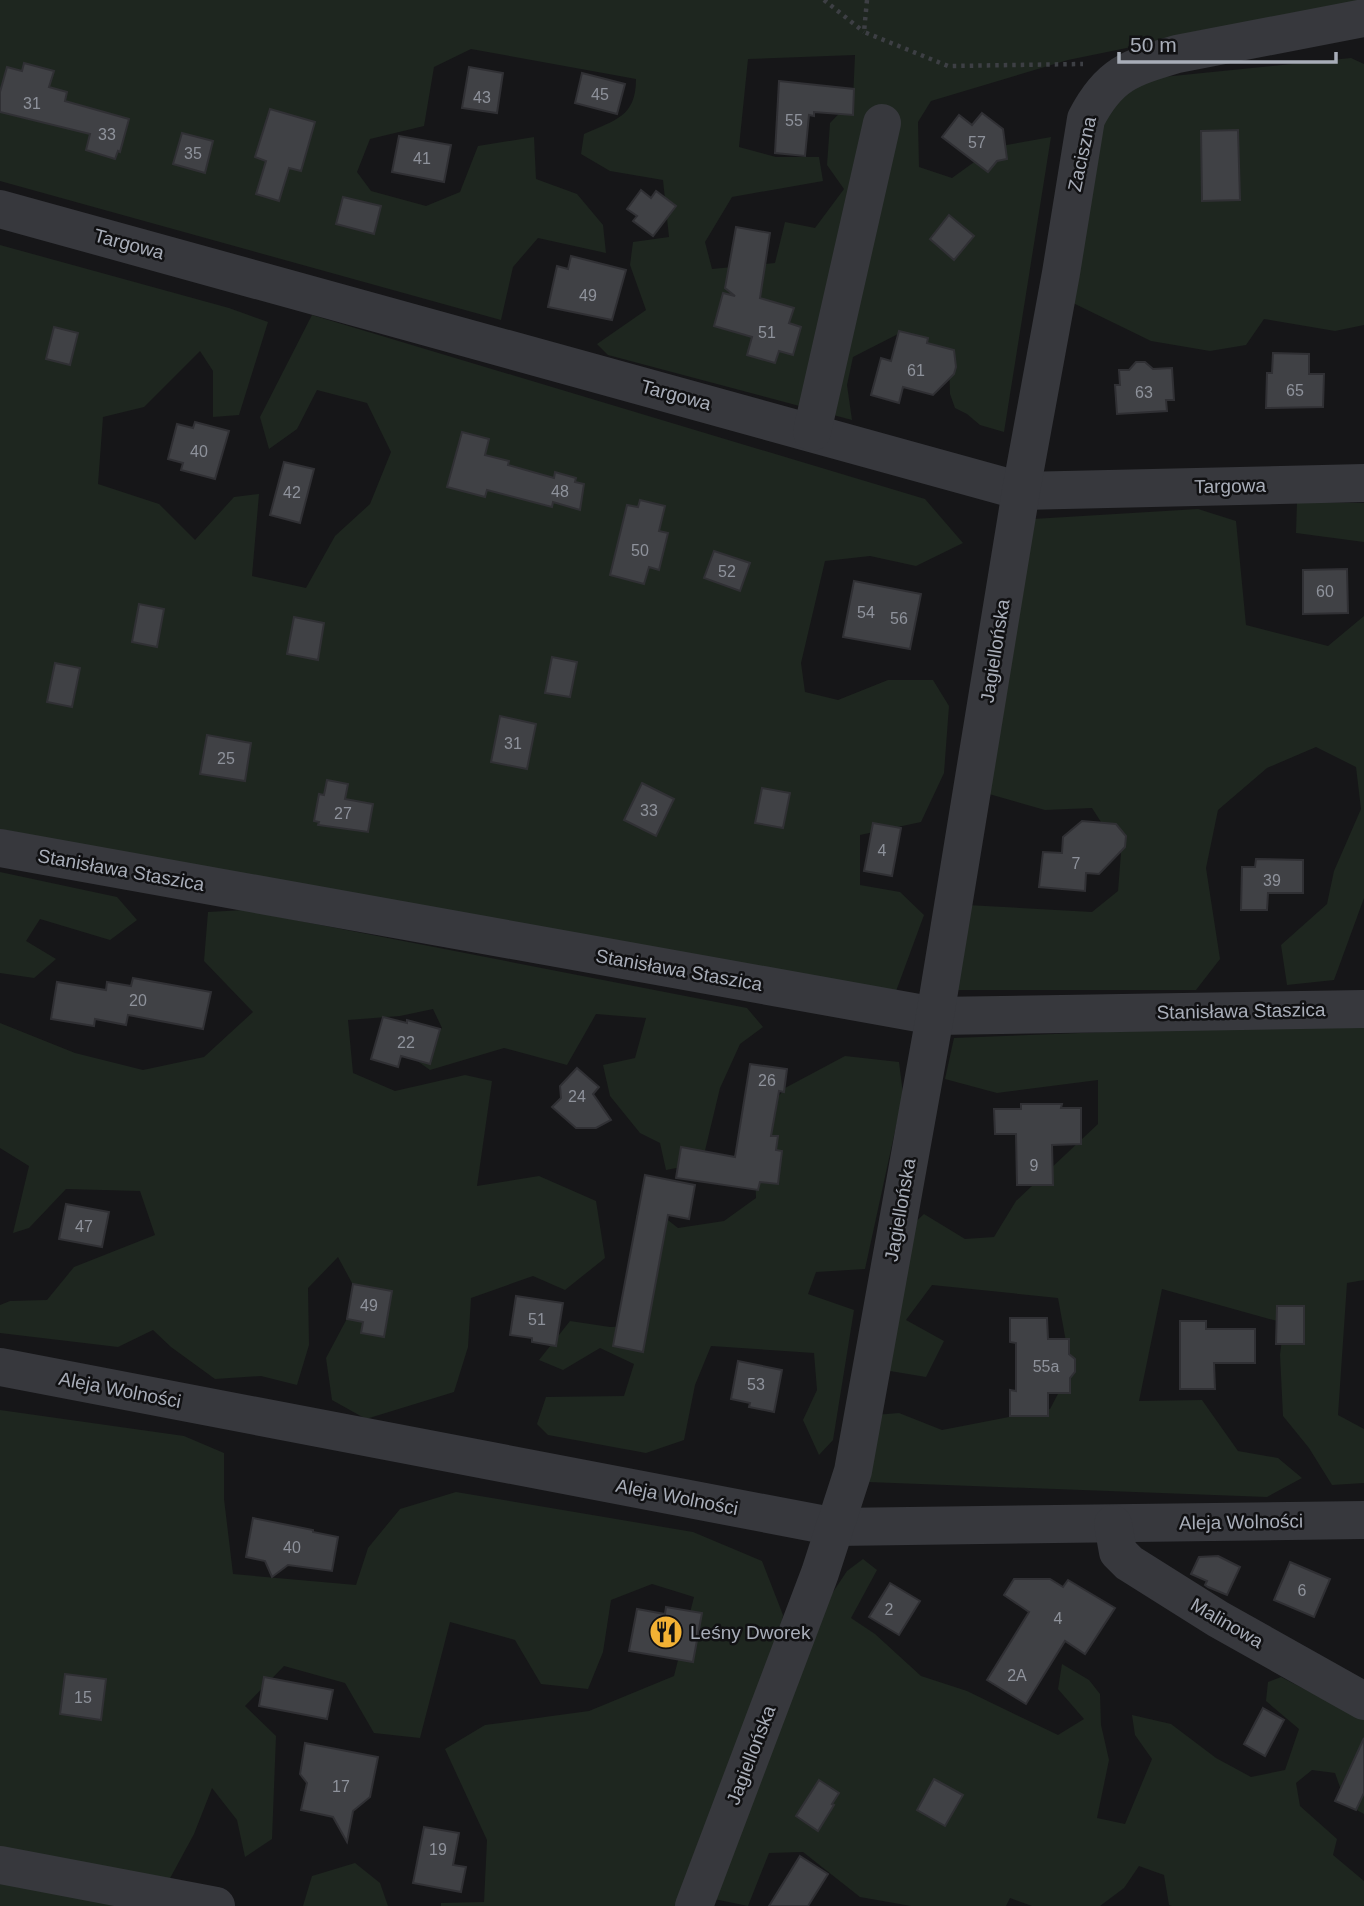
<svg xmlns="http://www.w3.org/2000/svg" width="1364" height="1906" font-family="Helvetica,sans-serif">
	<rect width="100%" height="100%" fill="#161618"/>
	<!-- green -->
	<g fill="#1e261f" fill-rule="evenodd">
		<path d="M0 0H1361L1068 60 931 101 918 122 919 167 952 178 995 147 1051 137 1004 432 980 425 967 414 955 408 950 394 949 360 900 333 853 357 847 385 852 420 608 355 597 344 646 310 630 265 633 242 669 237 663 180 610 171 581 154 584 134C615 120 636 117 636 79L471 49 434 67 424 126 370 139 357 172 371 191 426 206 460 192 478 146 534 137 536 179 577 194 603 225 606 253 538 238 513 267 501 320 0 181ZM855 55 853 99 830 123 827 165 844 189 815 228 785 222 775 263 712 269 705 242 732 197 823 181 819 157H776L739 147 748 59Z"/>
		<path d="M1351 58 1364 64V325L1335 331 1264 319 1246 345 1210 351 1151 341 1071 302 1104 95 1143 79Z"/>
		<path d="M0 245 229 308 268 322 239 415 213 417V371L200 351 144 407 103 417 98 484 159 504 195 540 234 497 259 494 252 576 306 588 335 536 370 504 391 452 367 403 317 390 297 429 269 449 260 417 312 315 925 499 963 543 916 566 870 556 825 561 801 663 805 692 838 700 888 680H933L949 706 944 773 921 822 860 835V885L900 892 924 915 895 994 223 872 0 829Z"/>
		<path d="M1297 502 1364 503V542L1296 533Z"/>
		<path d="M1198 509 1236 521 1246 625 1328 646 1364 616V898L1334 980 1287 985 1281 945 1327 904 1334 871 1361 809 1356 767 1316 747 1267 768 1218 810 1206 868 1220 959 1196 990H957L967 905 1092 912 1118 891 1121 853 1092 808 1045 810 989 794 1033 519Z"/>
		<path d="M0 872 117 897 137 920 110 940 40 919 26 941 56 959 34 978 0 973Z"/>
		<path d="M244 910 747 1008 763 1027 740 1044 720 1088 702 1163 666 1170 660 1143 640 1133 610 1096 603 1065 635 1058 646 1018 596 1014 567 1065 504 1048 430 1070 409 1055 442 1028 433 1009 400 1016 348 1020 353 1073 395 1091 465 1075 492 1081 477 1186 539 1176 596 1201 605 1258 565 1290 533 1276 471 1298 468 1347 454 1392 366 1419 332 1400 326 1358 359 1296 338 1257 308 1288 309 1345 297 1385 261 1376 215 1379 171 1347 153 1330 118 1347 0 1333V1305L10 1301 47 1300 74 1267 155 1235 140 1191 66 1189 29 1228 13 1233 29 1166 0 1148V1023L75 1053 143 1070 204 1057 253 1012 204 961 208 912Z"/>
		<path d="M1364 1022V1280L1347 1283 1338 1415 1364 1429V1483L1332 1485 1309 1448 1283 1416 1280 1355 1284 1323 1162 1289 1139 1401 1202 1400 1238 1451 1278 1458 1302 1478 1267 1497 868 1482 875 1415 899 1413 942 1430 1050 1409 1071 1369 1058 1298 932 1285 906 1320 944 1341 926 1377 884 1370 909 1228 924 1214 965 1239 994 1237 1016 1201 1098 1124V1080L997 1093 945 1079 954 1038Z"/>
		<path d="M845 1056 899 1062 903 1094 865 1269 816 1272 808 1294 854 1310 833 1440 819 1455 803 1420 817 1390 814 1353 711 1346 695 1385 684 1440 646 1453 548 1435 537 1424 546 1397 624 1396 634 1364 600 1348 563 1370 539 1360 570 1321 610 1327 635 1326 636 1215 659 1213 678 1228 724 1221 756 1198 753 1118 768 1110 785 1088Z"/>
		<path d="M0 1410 184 1436 224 1453V1499L233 1574 356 1585 368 1548 400 1509 456 1492 693 1532 762 1561 783 1615 778 1646 675 1906H441V1903L484 1902 487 1840 445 1749 485 1725 589 1711 674 1676 694 1597 652 1584 611 1600 603 1652 588 1689 541 1684 515 1640 450 1622 420 1738 374 1733 345 1683 284 1666 245 1706 276 1736 272 1839 245 1857 237 1820 212 1788 194 1834 168 1882 166 1906H0Z"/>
		<path d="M863 1559 877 1570 851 1618 875 1634 921 1676 967 1691 1058 1735 1084 1719 1058 1689 1062 1664 1089 1680 1100 1694 1101 1725 1109 1760 1097 1818 1125 1824 1152 1759 1135 1735 1132 1715 1171 1724 1216 1758 1251 1777 1285 1770 1299 1729 1266 1701 1268 1682 1281 1677 1364 1720V1814L1346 1804 1335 1773 1312 1770 1296 1783 1300 1806 1337 1839 1333 1855 1364 1881V1906H1172L1169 1905 1164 1875 1139 1866 1124 1888 1100 1906H1032L1010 1898 1006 1906H911L860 1897 803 1852 769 1853 748 1906 709 1898 827 1601 847 1571Z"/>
		<path d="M355 1863 380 1883 388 1906H303L312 1876Z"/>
	</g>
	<!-- building -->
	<g fill="#404145" stroke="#303034" stroke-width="2">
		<path d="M24 63 54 71 49 87 67 92 65 101 129 119 120 152 118 151 115 159 86 150 90 134 0 112V92L7 67 22 71Z"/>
		<path d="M469 67 503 73 497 113 462 108Z"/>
		<path d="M582 73 625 84 617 114 575 103Z"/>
		<path d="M779 81 854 89 853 115 814 112V116L809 115 805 156 775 153Z"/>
		<path d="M270 109 315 122 301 171 289 168 279 201 256 194 266 161 255 157Z"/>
		<path d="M982 113 1003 129 1007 159 997 161 988 172 942 137 959 115 972 125Z"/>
		<path d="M1238 130 1240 200 1202 201 1201 131Z"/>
		<path d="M182 133 213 141 205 173 173 164Z"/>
		<path d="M399 136 451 145 444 182 392 172Z"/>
		<path d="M641 190 651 198 656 191 676 206 653 236 633 221 637 216 627 209Z"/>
		<path d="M343 197 381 206 374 234 336 224Z"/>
		<path d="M949 215 974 236 954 260 930 239Z"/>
		<path d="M736 227 770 233 760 298 794 308 789 323 801 327 793 355 779 351 775 363 747 355 752 337 714 326 723 293 735 296 725 288Z"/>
		<path d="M571 256 626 270 612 320 548 307 557 266 568 269Z"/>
		<path d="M54 327 78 333 70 365 46 359Z"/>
		<path d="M899 331 928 338 927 343 954 350 956 367 954 374 933 395 903 387 899 403 871 395 881 358 891 361Z"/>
		<path d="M1273 353 1309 354V374H1324L1323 407 1266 408 1267 373H1272Z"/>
		<path d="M1136 362H1145L1153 369 1172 368 1174 400H1166L1167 411 1117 414 1115 385H1120L1119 370H1129Z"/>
		<path d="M195 422 229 431 215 479 181 470 183 463 168 459 177 424 193 428Z"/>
		<path d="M462 432 489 439 485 455 509 461 508 465 554 478 555 472 576 478 575 482 584 484 580 510 553 502 552 507 487 490 485 497 447 487Z"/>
		<path d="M284 462 314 469 300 523 270 515Z"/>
		<path d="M640 500 665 506 659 531 668 533 659 570 649 567 644 584 610 575 627 505 638 507Z"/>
		<path d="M714 551 750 563 740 591 704 578Z"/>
		<path d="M1347 569 1348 613 1303 614V570Z"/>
		<path d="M854 581 921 594 910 649 843 637Z"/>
		<path d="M139 604 164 609 157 647 132 642Z"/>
		<path d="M294 617 324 623 318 660 287 654Z"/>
		<path d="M552 657 577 662 570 697 545 693Z"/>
		<path d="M55 663 80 668 72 707 47 702Z"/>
		<path d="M500 716 536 724 527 769 491 762Z"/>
		<path d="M207 735 251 743 245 781 200 774Z"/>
		<path d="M327 780 348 784 345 799 373 804 368 832 318 825 319 822 314 821 319 794 324 795Z"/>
		<path d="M642 783 674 799 656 836 624 820Z"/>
		<path d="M762 788 790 793 783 828 755 823Z"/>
		<path d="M1082 821 1116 824 1126 836 1125 847 1099 874 1086 873 1085 891 1039 887 1043 852 1062 853 1063 837Z"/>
		<path d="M873 823 901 828 892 876 864 871Z"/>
		<path d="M1256 859 1303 860V893H1268L1267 910H1241L1242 867H1255Z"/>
		<path d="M133 978 211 992 203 1029 128 1015 126 1025 95 1019 94 1026 51 1019 57 982 106 990 107 982 131 986Z"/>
		<path d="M383 1017 407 1023V1020L440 1029 430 1064 401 1056 398 1067 371 1059Z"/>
		<path d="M750 1064 787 1069 784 1092 779 1091 771 1136H778L776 1150 782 1151 778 1184 760 1182 758 1190 676 1178 681 1147 735 1157Z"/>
		<path d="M577 1068 599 1087 593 1094 611 1120 596 1128H576L552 1107 561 1098 560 1086Z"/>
		<path d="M1021 1104H1062L1061 1108H1081V1144L1052 1145 1053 1185H1017L1016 1134H995L994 1109H1021Z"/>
		<path d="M645 1175 695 1185 689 1219 668 1215 643 1352 613 1346Z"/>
		<path d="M66 1204 109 1212 102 1247 59 1239Z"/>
		<path d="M353 1284 392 1291 384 1337 361 1333 363 1322 347 1319Z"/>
		<path d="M516 1296 563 1303 556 1346 532 1342V1338L510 1335Z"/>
		<path d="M1277 1306H1304V1344H1276Z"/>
		<path d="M1010 1318H1047L1048 1339H1069V1354L1075 1359V1372L1070 1378V1393H1048V1416H1010V1390L1016 1391V1343L1010 1342Z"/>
		<path d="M1180 1321H1206V1329H1255V1363H1214L1215 1389H1180Z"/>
		<path d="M738 1361 782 1370 774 1412 749 1407 750 1403 731 1399Z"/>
		<path d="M253 1518 313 1530V1532L338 1537 332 1571 288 1565 272 1577 265 1561 246 1557Z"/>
		<path d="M1218 1556 1240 1567 1227 1595 1208 1587 1205 1585 1207 1581 1191 1574 1199 1557Z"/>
		<path d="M1290 1562 1330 1579 1314 1617 1274 1600Z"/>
		<path d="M1014 1579H1050L1063 1587 1068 1580 1115 1608 1085 1654 1065 1641 1026 1704 987 1680 1029 1612 1004 1595Z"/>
		<path d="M890 1583 920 1601 899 1635 869 1617Z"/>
		<path d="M666 1607 702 1613 693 1662 629 1651 637 1609 665 1614Z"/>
		<path d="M65 1674 106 1679 101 1720 60 1714Z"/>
		<path d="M264 1677 333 1690 327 1719 259 1706Z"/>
		<path d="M1263 1708 1284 1720 1265 1756 1244 1744Z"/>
		<path d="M1364 1738V1793L1356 1810 1335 1801Z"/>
		<path d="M305 1743 378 1757 370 1797 353 1811 347 1842 333 1817 301 1810 307 1783 300 1774Z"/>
		<path d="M934 1779 963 1795 945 1826 917 1810Z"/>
		<path d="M819 1780 839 1793 832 1804 834 1805 818 1831 796 1816Z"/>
		<path d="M424 1827 459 1833 453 1865 466 1867 461 1892 413 1883Z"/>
		<path d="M800 1856 828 1874 808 1906H769Z"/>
	</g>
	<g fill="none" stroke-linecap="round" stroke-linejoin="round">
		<!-- path -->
		<g stroke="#3d3f44" stroke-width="4.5" stroke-dasharray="3.5 5" stroke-linecap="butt">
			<path d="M824 0 864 32"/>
			<path d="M867 0 864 32 948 66 1083 64"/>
		</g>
		<!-- minor -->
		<g stroke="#37383d" stroke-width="38">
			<path d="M0 209 1021 491 1364 483"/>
			<path d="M812 432 882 123"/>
			<path d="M0 848 935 1016 1364 1009"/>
			<path d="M0 1367 836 1527 1364 1520"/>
			<path d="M1113 1524 1118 1552 1129 1563 1218 1619 1364 1701"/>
			<path d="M0 1865 216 1906"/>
			<path d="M694 1906 820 1573 853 1471 935 1016 1021 491 1061 273 1086 119C1109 74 1130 68 1177 54L1364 18"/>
		</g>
	</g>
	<!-- icons -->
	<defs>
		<symbol id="restaurant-disc" viewBox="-11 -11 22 22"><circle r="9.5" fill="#f2b134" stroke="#111113"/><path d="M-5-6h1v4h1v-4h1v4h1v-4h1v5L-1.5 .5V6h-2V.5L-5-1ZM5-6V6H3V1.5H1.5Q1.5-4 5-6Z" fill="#111"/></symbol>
	</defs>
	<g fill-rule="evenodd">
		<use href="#restaurant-disc" x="647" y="1613" width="38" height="38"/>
	</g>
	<g text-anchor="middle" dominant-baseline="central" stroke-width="5" stroke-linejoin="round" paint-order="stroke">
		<!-- number labels -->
		<g font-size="16" fill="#8e929b">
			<text x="600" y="94">45</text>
			<text x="482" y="97">43</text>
			<text x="32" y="103">31</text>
			<text x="794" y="120">55</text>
			<text x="107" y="134">33</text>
			<text x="977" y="142">57</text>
			<text x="193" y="153">35</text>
			<text x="422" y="158">41</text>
			<text x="588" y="295">49</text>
			<text x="767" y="332">51</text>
			<text x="916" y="370">61</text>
			<text x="1295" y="390">65</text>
			<text x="1144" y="392">63</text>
			<text x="199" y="451">40</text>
			<text x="560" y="491">48</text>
			<text x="292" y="492">42</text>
			<text x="640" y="550">50</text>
			<text x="727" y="571">52</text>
			<text x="1325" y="591">60</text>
			<text x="866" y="612">54</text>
			<text x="899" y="618">56</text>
			<text x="513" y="743">31</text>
			<text x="226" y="758">25</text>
			<text x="649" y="810">33</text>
			<text x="343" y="813">27</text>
			<text x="882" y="850">4</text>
			<text x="1076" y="863">7</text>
			<text x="1272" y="880">39</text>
			<text x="138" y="1000">20</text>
			<text x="406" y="1042">22</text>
			<text x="767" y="1080">26</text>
			<text x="577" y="1096">24</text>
			<text x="1034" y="1165">9</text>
			<text x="84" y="1226">47</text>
			<text x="369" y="1305">49</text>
			<text x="537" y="1319">51</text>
			<text x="1046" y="1366">55a</text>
			<text x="756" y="1384">53</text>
			<text x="292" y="1547">40</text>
			<text x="1302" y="1590">6</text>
			<text x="889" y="1609">2</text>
			<text x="1058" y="1618">4</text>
			<text x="1017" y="1675">2A</text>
			<text x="83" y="1697">15</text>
			<text x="341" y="1786">17</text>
			<text x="438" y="1849">19</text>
		</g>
		<!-- street labels -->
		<g font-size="19" fill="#a8adb8" stroke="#111113">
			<text transform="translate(1082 154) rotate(-78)">Zaciszna</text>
			<text transform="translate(129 244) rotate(15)">Targowa</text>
			<text transform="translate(676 395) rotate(15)">Targowa</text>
			<text transform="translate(1230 486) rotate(-1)">Targowa</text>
			<text transform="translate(995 651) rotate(-81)">Jagiellońska</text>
			<text transform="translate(121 870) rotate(10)">Stanisława Staszica</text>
			<text transform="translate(679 970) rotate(10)">Stanisława Staszica</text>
			<text transform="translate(1241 1011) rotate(-1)">Stanisława Staszica</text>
			<text transform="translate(900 1210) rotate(-80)">Jagiellońska</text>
			<text transform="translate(120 1390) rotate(11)">Aleja Wolności</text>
			<text transform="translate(677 1497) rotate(11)">Aleja Wolności</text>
			<text transform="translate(1241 1522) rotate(-1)">Aleja Wolności</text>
			<text transform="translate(1227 1623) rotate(30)">Malinowa</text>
			<text transform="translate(751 1755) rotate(-69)">Jagiellońska</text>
		</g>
		<!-- poi labels -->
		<g font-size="19" fill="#a8adb8" stroke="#111113" text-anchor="start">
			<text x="690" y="1632">Leśny Dworek</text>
		</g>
	</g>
	<!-- scale -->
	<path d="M1119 52v10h217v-10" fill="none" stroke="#a8adb8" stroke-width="3.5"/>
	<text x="1130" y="52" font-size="21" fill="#a8adb8" stroke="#111113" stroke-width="5" paint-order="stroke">50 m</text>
</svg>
